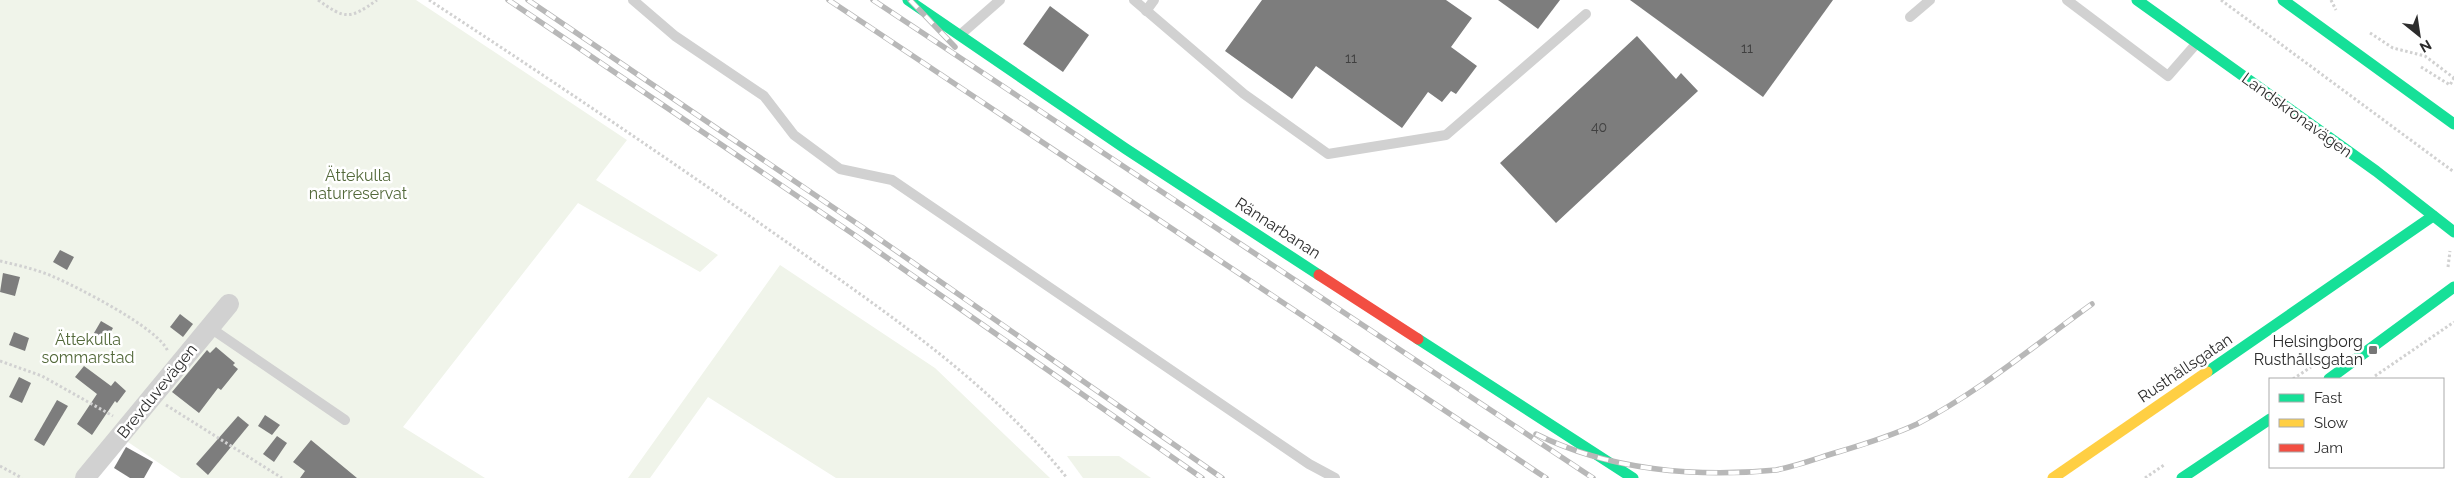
<svg xmlns="http://www.w3.org/2000/svg" width="2454" height="478" font-family="Raleway,sans-serif">
	<rect width="100%" height="100%" fill="#fff"/>
	<!-- green -->
	<g fill="#f0f4ea">
		<path d="M0 0H416L627 140 596 180 718 255 700 272 578 203 403 427 485 478H181L125 440 95 478H0Z"/>
		<path d="M780 265 935 368 1050 478H836L708 397 650 478H628Z"/>
		<path d="M1067 456H1119L1151 478H1083Z"/>
	</g>
	<!-- building -->
	<g fill="#7d7d7d">
		<path d="M1262 0H1446L1472 18 1451 47 1477 66 1456 94 1451 91 1442 102 1428 92 1402 128 1316 66 1292 99 1225 51Z"/>
		<path d="M1498 0H1560L1538 29Z"/>
		<path d="M1630 0H1833L1763 97Z"/>
		<path d="M1050 6 1089 35 1063 72 1023 44Z"/>
		<path d="M1637 36 1676 79 1681 73 1698 91 1556 223 1500 163Z"/>
		<path d="M60 250 74 257 67 270 53 262Z"/>
		<path d="M3 273 20 277 15 296 0 292Z"/>
		<path d="M180 314 193 324 183 337 170 327Z"/>
		<path d="M101 321 113 328 106 340 94 333Z"/>
		<path d="M14 332 29 338 25 351 9 345Z"/>
		<path d="M216 347 235 363 233 365 238 369 221 390 218 388 199 413 172 392 207 350 210 353Z"/>
		<path d="M84 366 111 386 115 381 126 391 117 403 115 401 92 435 77 424 97 394 75 377Z"/>
		<path d="M19 377 31 383 22 403 9 397Z"/>
		<path d="M57 400 68 406 44 446 34 440Z"/>
		<path d="M265 415 280 425 272 435 258 426Z"/>
		<path d="M238 416 249 425 208 475 196 464Z"/>
		<path d="M277 436 287 443 274 462 263 454Z"/>
		<path d="M311 440 357 478H300L305 471 293 462Z"/>
		<path d="M126 447 153 462 144 478H130L114 468Z"/>
	</g>
	<g fill="none" stroke-linecap="round" stroke-linejoin="round">
		<!-- path -->
		<g stroke="#d1d1d1" stroke-width="3" stroke-dasharray="2.5 2.5" stroke-linecap="butt">
			<path d="M318 0C345 19 349 20 377 0"/>
			<path d="M429 0C550 79 670 160 788 243 887 313 991 383 1067 478"/>
			<path d="M2221 0 2454 172"/>
			<path d="M2331 0 2336 10"/>
			<path d="M2370 33 2393 48 2425 56 2454 78"/>
			<path d="M2421 67 2450 85 2454 78"/>
			<path d="M0 261C17 265 35 269 52 276 75 286 161 329 168 352"/>
			<path d="M2448 267 2450 251"/>
			<path d="M0 361 42 376 113 416"/>
			<path d="M2375 376 2454 322"/>
			<path d="M2293 379 2311 367"/>
			<path d="M166 405 282 478"/>
			<path d="M0 466 22 478"/>
			<path d="M2145 478 2164 465"/>
		</g>
		<!-- lane -->
		<g stroke="#d1d1d1" stroke-width="10">
			<path d="M633 0 675 36 764 96 794 135 840 169 892 180 1309 464 1335 478"/>
			<path d="M1134 0 1244 94 1328 154 1446 135 1586 14"/>
			<path d="M2067 0 2168 76 2196 44"/>
			<path d="M1146 11 1154 0"/>
			<path d="M1910 17 1930 0"/>
			<path d="M960 35 1000 0"/>
			<path d="M209 327 345 420"/>
		</g>
		<!-- street -->
		<path stroke="#d1d1d1" stroke-width="20" d="M85 478 229 304"/>
		<!-- fast -->
		<g stroke="#16e098" stroke-width="11">
			<path d="M908 0 1126 149 1319 275"/>
			<path d="M2137 0 2376 171 2454 232"/>
			<path d="M2283 0 2454 124"/>
			<path d="M1418 339 1633 478"/>
			<path d="M2207 372 2433 216"/>
			<path d="M2329 379 2454 287"/>
			<path d="M2182 478 2270 419"/>
		</g>
		<!-- slow -->
		<path stroke="#ffcf43" stroke-width="11" d="M2053 478 2207 372"/>
		<!-- jam -->
		<path stroke="#f24e42" stroke-width="11" d="M1319 275 1418 339"/>
		<defs>
			<g id="rail">
				<path d="M508 0 856 236 1202 478"/>
				<path d="M528 0 862 227 1222 478"/>
				<path d="M829 0 1546 478"/>
				<path d="M873 0 1593 478"/>
				<path d="M910 0 955 47"/>
				<path d="M1536 434C1608 470 1696 478 1776 470 1797 466 1818 458 1838 452 1865 444 1891 436 1917 424 1979 392 2035 345 2092 304"/>
			</g>
		</defs>
		<!-- rail casing -->
		<use href="#rail" stroke="#b8b8b8" stroke-width="5.5"/>
		<!-- rail -->
		<use href="#rail" stroke="#fff" stroke-width="4" stroke-dasharray="11" stroke-linecap="butt"/>
	</g>
	<!-- markers -->
	<rect fill="#767676" stroke="#fff" stroke-width="2" x="2368" y="345" width="10" height="10" rx="2.5"/>
	<g text-anchor="middle" dominant-baseline="central" stroke-width="5" stroke-linejoin="round" paint-order="stroke">
		<!-- number labels -->
		<g font-size="14" fill="#404040">
			<text x="1747" y="48">11</text>
			<text x="1351" y="58">11</text>
			<text x="1599" y="127">40</text>
		</g>
		<!-- street labels -->
		<g font-size="16" fill="#2c2c2c" stroke="#fff">
			<text transform="translate(2297 115) rotate(36)">Landskronavägen</text>
			<text transform="translate(1278 228) rotate(33)">Rännarbanan</text>
			<text transform="translate(2185 368) rotate(-34)">Rusthållsgatan</text>
			<text transform="translate(157 391) rotate(-51)">Brevduvevägen</text>
		</g>
		<!-- park labels -->
		<g font-size="16" fill="#526839" stroke="#fff">
			<text x="358" y="175">Ättekulla<tspan x="358" dy="18">naturreservat</tspan></text>
			<text x="88" y="339">Ättekulla<tspan x="88" dy="18">sommarstad</tspan></text>
		</g>
		<!-- poi labels -->
		<g font-size="16" fill="#2c2c2c" stroke="#fff" text-anchor="end">
			<text x="2363" y="341">Helsingborg<tspan x="2363" dy="18">Rusthållsgatan</tspan></text>
		</g>
	</g>
	<!-- legend -->
	<rect x="2269" y="378" width="175" height="90" fill="#ffffff" stroke="#ababab"/>
	<rect x="2279" y="394" width="25" height="8" fill="#16e098" stroke="#ababab"/>
	<text x="2314" y="403" font-size="15" fill="#2c2c2c">Fast</text>
	<rect x="2279" y="419" width="25" height="8" fill="#ffcf43" stroke="#ababab"/>
	<text x="2314" y="428" font-size="15" fill="#2c2c2c">Slow</text>
	<rect x="2279" y="444" width="25" height="8" fill="#f24e42" stroke="#ababab"/>
	<text x="2314" y="453" font-size="15" fill="#2c2c2c">Jam</text>
	<!-- north arrow -->
	<g transform="translate(2419 35) rotate(150)" stroke="#ffffff" stroke-width="4" paint-order="stroke">
	<path d="M0-4L9 19L0 12L-9 19Z" fill="#2c2c2c"/>
	<text y="-8" font-size="14" font-weight="bold" text-anchor="middle" fill="#2c2c2c">N</text>
	</g>
</svg>
